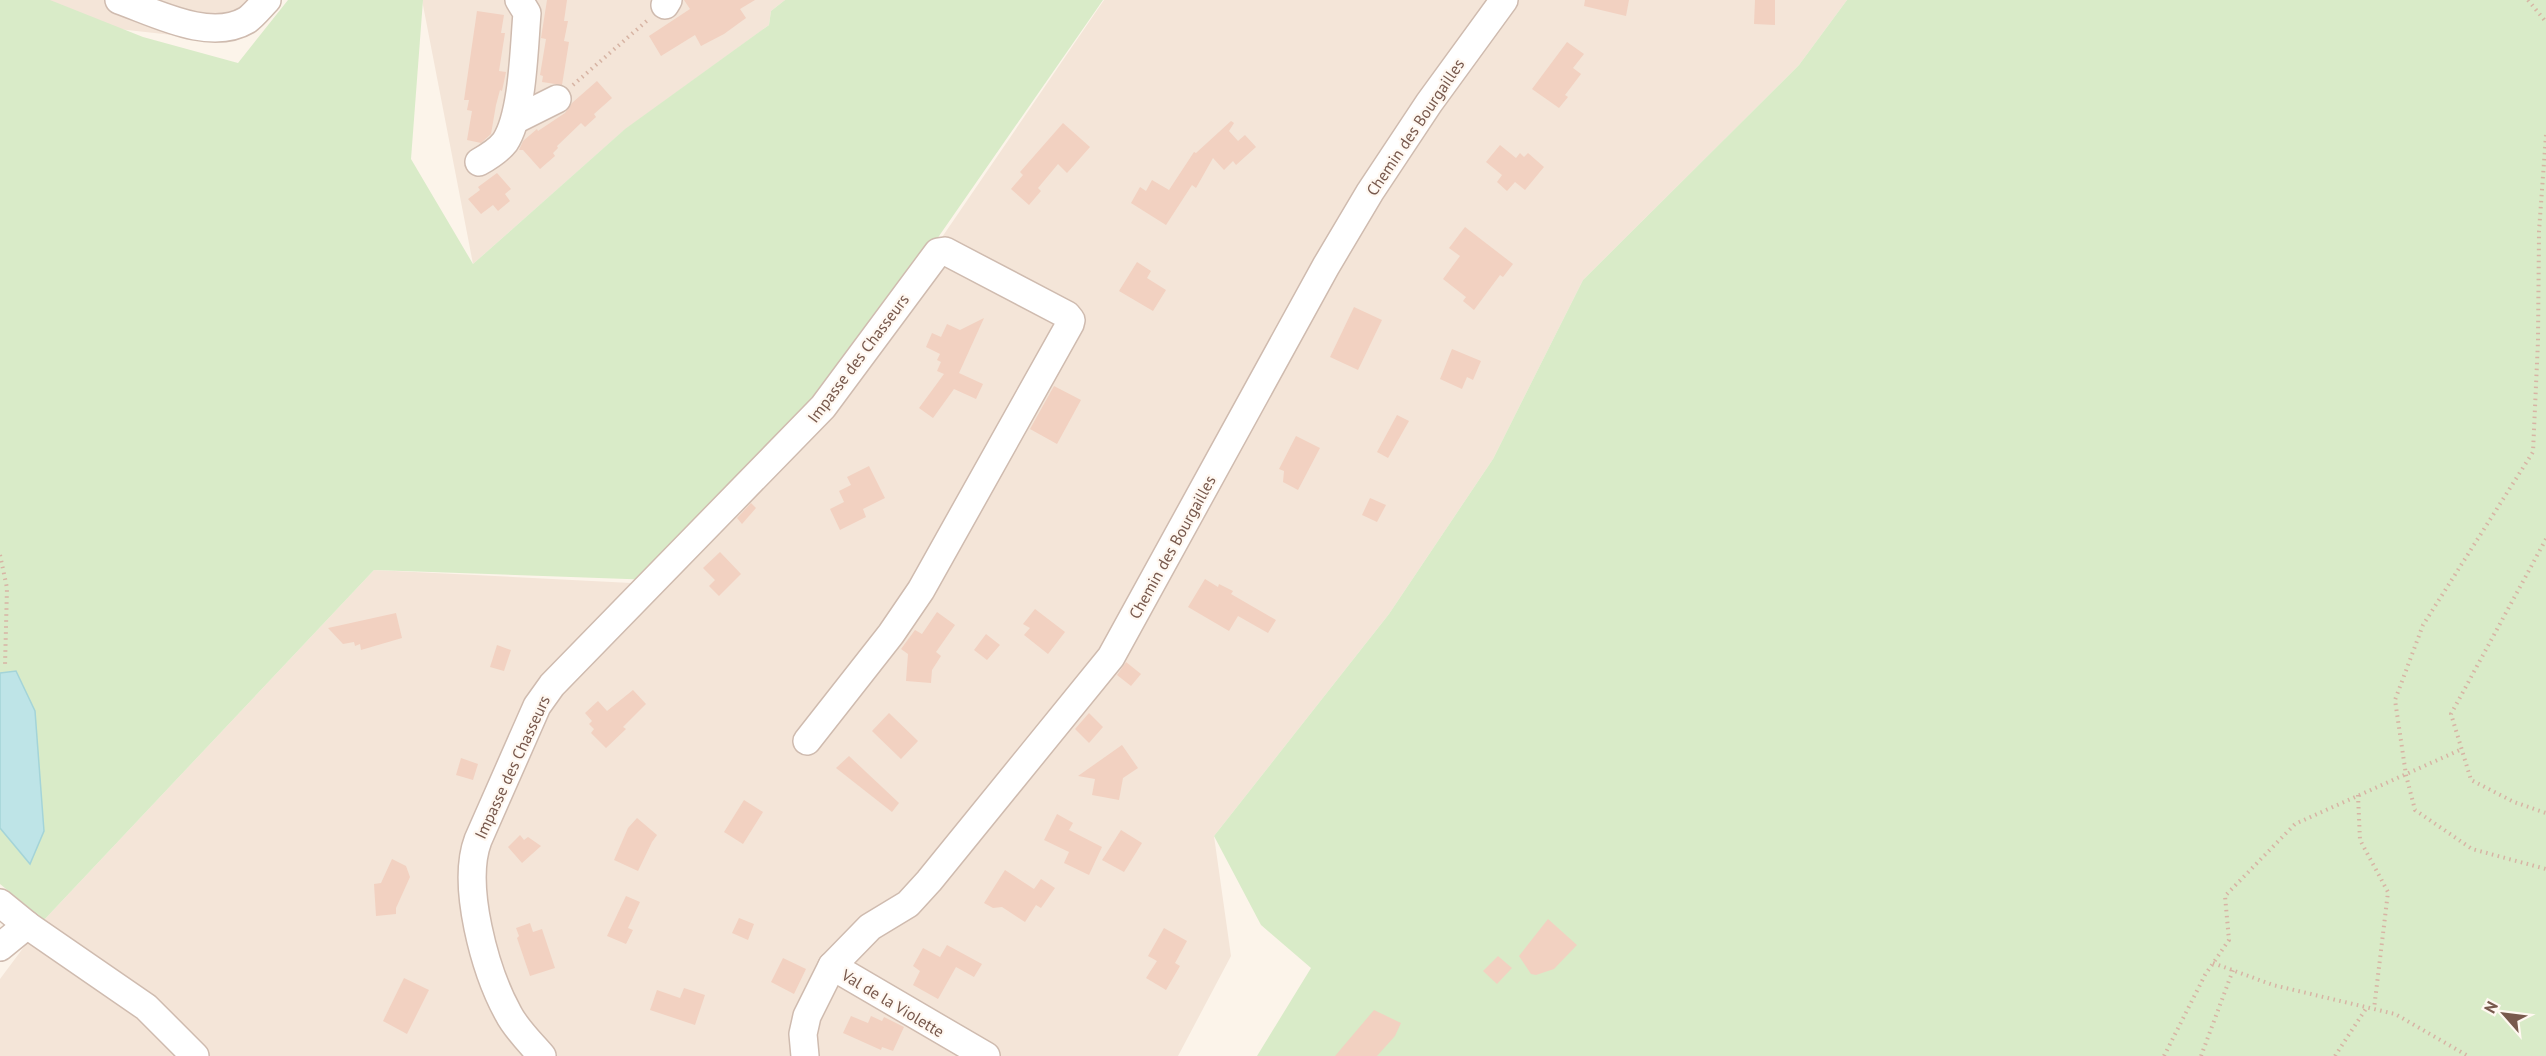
<svg xmlns="http://www.w3.org/2000/svg" width="2546" height="1056" font-family="'PT Sans',sans-serif">
	<rect width="100%" height="100%" fill="#fcf4ea"/>
	<!-- residential -->
	<g fill="#f4e5d8">
		<path d="M0 0H272L218 40 0 16Z"/>
		<path d="M422 0H785L771 11 769 25 623 131 473 264Z"/>
		<path d="M1104 0H1847L1799 65 1583 280 1493 459 1389 614 1214 836 1231 956 1178 1056H0V979L44 920 374 570 651 584 867 347Z"/>
	</g>
	<!-- green -->
	<g fill="#d9ebc8">
		<path d="M0 0H50L143 37 238 63 288 0H423L411 159 473 264 625 129 769 25 771 11 785 0H1103L855 357 655 580 374 570 44 920 0 884Z"/>
		<path d="M1847 0H2546V1056H1257L1311 968 1261 925 1214 836 1389 614 1493 459 1583 280 1799 65Z"/>
	</g>
	<!-- water -->
	<path fill="#bee4e7" stroke="#a4d4d8" stroke-width="1.5" d="M16 671 35 711 44 831 30 864 0 828V673Z"/>
	<!-- building -->
	<g fill="#f2d1c1">
		<path d="M547 0H567L564 21H568L564 41 569 42 562 85 542 82 543 76 540 75 546 39 541 38Z"/>
		<path d="M684 0H755L740 9 746 18 724 34 701 46 695 35 661 56 649 36 690 9Z"/>
		<path d="M1585 0H1629L1626 16 1584 6Z"/>
		<path d="M1755 0H1775V25L1754 24Z"/>
		<path d="M477 11 504 15 501 33H505L499 71 506 72 502 91 500 90 496 105 491 134 481 143 467 140 472 111 467 110 469 100H464Z"/>
		<path d="M1567 42 1584 54 1573 68 1581 74 1565 95 1568 97 1559 108 1532 89Z"/>
		<path d="M597 81 612 98 594 114 596 117 585 127 581 123 557 146 558 148 553 153 555 156 540 169 523 150H519L523 141 537 129 538 131 565 113 572 103Z"/>
		<path d="M1231 121 1234 123 1229 131 1238 141 1245 135 1256 147 1236 165 1233 161 1224 170 1213 158 1196 188 1192 185 1166 225 1131 203 1140 187 1146 191 1152 180 1169 190 1194 152 1196 153Z"/>
		<path d="M1063 123 1090 147 1067 173 1058 164 1038 188 1041 191 1029 205 1011 189 1023 175 1020 172Z"/>
		<path d="M1500 145 1516 158 1520 153 1524 157 1528 153 1544 167 1525 190 1515 182 1507 191 1497 182 1502 175 1486 162Z"/>
		<path d="M497 173 511 189 505 194 510 201 498 211 493 205 481 214 468 199 480 190 478 187Z"/>
		<path d="M1465 227 1513 264 1503 277 1500 275 1474 310 1463 301 1466 297 1443 279 1460 256 1449 248Z"/>
		<path d="M1137 262 1151 271 1147 278 1166 290 1153 311 1119 291Z"/>
		<path d="M1354 307 1382 320 1358 370 1330 357Z"/>
		<path d="M984 318 959 373 983 384 976 399 954 389 933 418 919 408 944 374 937 371 941 362 937 360 940 354 926 347 932 333 941 337 947 324 960 330Z"/>
		<path d="M1452 349 1481 361 1473 380 1467 377 1462 389 1440 379Z"/>
		<path d="M1054 386 1081 400 1057 444 1030 429Z"/>
		<path d="M1397 415 1409 421 1388 458 1377 452Z"/>
		<path d="M1296 436 1320 448 1298 490 1283 482 1284 471 1279 469Z"/>
		<path d="M869 466 885 498 863 509 866 517 840 530 830 509 844 502 839 491 851 485 847 477Z"/>
		<path d="M1370 498 1386 505 1377 522 1362 515Z"/>
		<path d="M751 503 756 508 742 524 737 518Z"/>
		<path d="M720 552 741 574 719 596 709 586 715 580 703 568Z"/>
		<path d="M1205 579 1218 587 1219 584 1233 591 1231 594 1276 620 1268 633 1238 616 1229 631 1188 607Z"/>
		<path d="M1035 609 1065 632 1048 654 1024 635 1030 628 1023 624Z"/>
		<path d="M937 612 955 625 936 652 941 656 932 670 931 683 906 681 908 654 901 649 915 630 922 634Z"/>
		<path d="M396 613 402 638 361 650 360 644 355 646 354 642 343 644 328 628Z"/>
		<path d="M986 634 1000 645 987 660 974 650Z"/>
		<path d="M497 645 511 650 504 671 490 667Z"/>
		<path d="M1126 662 1141 674 1131 686 1117 675Z"/>
		<path d="M633 690 646 704 623 727 626 729 606 748 591 733 594 729 589 724 592 721 585 713 598 701 607 711Z"/>
		<path d="M889 713 918 741 901 759 872 731Z"/>
		<path d="M1089 713 1103 727 1089 743 1075 729Z"/>
		<path d="M1122 745 1138 768 1123 778 1119 800 1092 795 1095 779 1078 776Z"/>
		<path d="M849 756 899 803 892 812 836 768Z"/>
		<path d="M461 758 478 764 473 780 456 775Z"/>
		<path d="M744 800 763 812 743 844 724 832Z"/>
		<path d="M1057 814 1073 823 1069 830 1102 847 1089 875 1064 863 1069 852 1044 840Z"/>
		<path d="M637 818 657 835 652 842 638 871 614 860 628 828Z"/>
		<path d="M1121 830 1142 843 1124 872 1102 860Z"/>
		<path d="M520 835 524 840 528 837 541 846 522 863 508 847Z"/>
		<path d="M392 859 406 866 410 877 396 908V914L376 916 374 884 381 883Z"/>
		<path d="M1005 870 1034 889 1041 879 1055 888 1041 908 1036 905 1025 922 1002 907 993 908 984 903Z"/>
		<path d="M626 896 640 902 628 928 633 930 626 944 607 936Z"/>
		<path d="M739 918 754 924 748 940 732 933Z"/>
		<path d="M1548 919 1577 945 1554 969 1536 975 1531 974 1519 956Z"/>
		<path d="M530 923 533 932 542 929 555 968 530 976 517 938 519 936 516 928Z"/>
		<path d="M1164 928 1187 941 1175 963 1180 966 1166 990 1146 978 1157 961 1148 956Z"/>
		<path d="M947 945 982 964 974 977 956 967 938 999 913 985 920 971 913 966 923 948 940 957Z"/>
		<path d="M1498 956 1512 968 1497 984 1483 971Z"/>
		<path d="M783 958 806 969 794 994 771 982Z"/>
		<path d="M404 978 429 990 407 1034 383 1021Z"/>
		<path d="M684 988 705 995 695 1025 650 1010 657 990 680 998Z"/>
		<path d="M1374 1010 1401 1023 1395 1036 1377 1056H1335Z"/>
		<path d="M851 1016 868 1023 871 1016 882 1021 884 1017 904 1027 893 1051 882 1047 881 1050 843 1033Z"/>
	</g>
	<g fill="none" stroke-linecap="round" stroke-linejoin="round">
		<defs>
			<g id="minor">
				<path d="M119 0C156 13 210 42 247 20 254 15 261 6 267 0"/>
				<path d="M665 5 668 0"/>
				<path d="M515 120 557 99"/>
				<path d="M479 162C488 157 498 151 505 142 523 115 524 47 527 13L519 0"/>
				<path d="M0 903 27 925 146 1007 195 1056"/>
				<path d="M0 947 27 925"/>
				<path d="M832 966 986 1056"/>
				<path d="M542 1056C530 1042 516 1029 508 1013 485 971 461 885 478 840L537 706 552 685 823 407 938 252 945 251 1067 315 1071 320 1070 324 921 590 891 634 807 741"/>
				<path d="M805 1056 803 1034 807 1016 832 966 870 927 908 904 929 881 1111 657 1326 266 1370 192 1429 103 1504 0"/>
			</g>
		</defs>
		<!-- minor casing -->
		<use href="#minor" stroke="#cfbbaf" stroke-width="30"/>
		<!-- path -->
		<g stroke="#d7b4a4" stroke-width="4" stroke-dasharray="1.5 4.5" stroke-linecap="butt">
			<path d="M2528 0 2546 22"/>
			<path d="M573 85 649 19"/>
			<path d="M2546 135 2539 231 2538 341 2533 452 2423 625 2395 700 2406 775 2415 810 2472 849 2546 869"/>
			<path d="M2546 539 2451 714 2471 780 2514 802 2546 813"/>
			<path d="M0 555 7 588 5 666"/>
			<path d="M2358 795 2360 840 2388 892 2374 1009"/>
			<path d="M2213 963 2273 985 2395 1014 2468 1056"/>
			<path d="M2164 1056 2205 975 2229 940 2225 896 2295 824 2462 749"/>
			<path d="M2201 1056 2233 970"/>
			<path d="M2335 1056 2367 1007"/>
		</g>
		<!-- minor -->
		<use href="#minor" stroke="#fff" stroke-width="27"/>
	</g>
	<g text-anchor="middle" dominant-baseline="central" stroke-width="4.5" stroke-linejoin="round" paint-order="stroke">
		<!-- street labels -->
		<g font-size="16" fill="#78594d" stroke="#fff8f1">
			<text transform="translate(1415 127) rotate(-56)">Chemin des Bourgailles</text>
			<text transform="translate(858 358) rotate(-53)">Impasse des Chasseurs</text>
			<text transform="translate(1172 547) rotate(-61)">Chemin des Bourgailles</text>
			<text transform="translate(512 767) rotate(-65)">Impasse des Chasseurs</text>
			<text transform="translate(893 1003) rotate(31)">Val de la Violette</text>
		</g>
	</g>
	<!-- north arrow -->
	<g transform="translate(2504 1014) rotate(298)" stroke="#fff8f1" stroke-width="4.5" paint-order="stroke">
	<path d="M0-4.5L10 22L0 15L-10 22Z" fill="#78594d"/>
	<text y="-9" font-size="16" font-weight="bold" text-anchor="middle" fill="#78594d">N</text>
	</g>
</svg>
